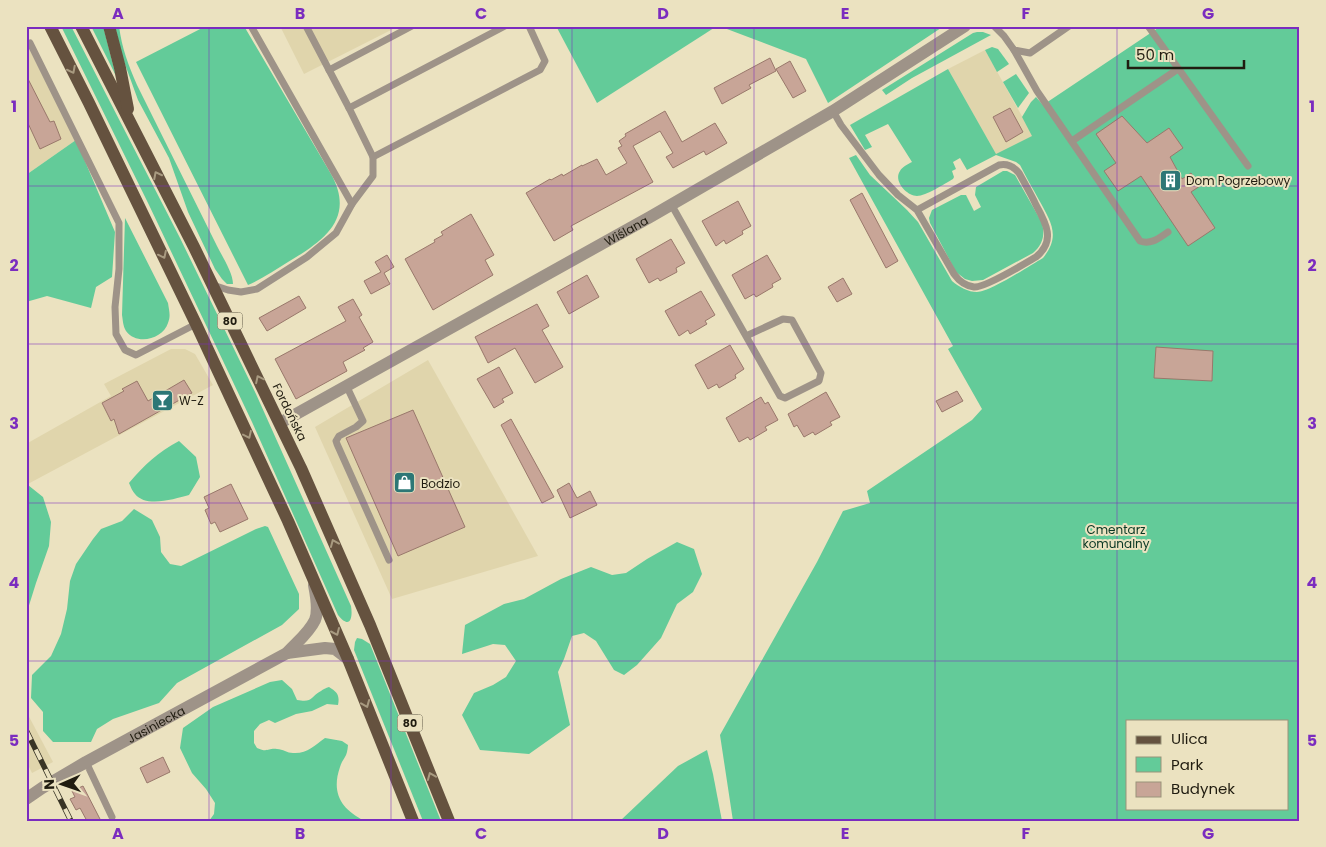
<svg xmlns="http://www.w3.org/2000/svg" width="1326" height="847" font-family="Poppins,sans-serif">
	<rect width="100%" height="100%" fill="#ebe2c0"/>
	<!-- built -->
	<g fill="#e0d5ac">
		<path d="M280 26H399L304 74Z"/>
		<path d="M26 43 76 140 26 175Z"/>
		<path d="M985 50 1033 136 996 155 948 69Z"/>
		<path d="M171 349H185L195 354 213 385 26 485V444L111 396 104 384Z"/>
		<path d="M428 360 538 556 392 599 315 427Z"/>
		<path d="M26 711 53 762 32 773 26 761Z"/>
	</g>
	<!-- green -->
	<g fill="#63cb99" fill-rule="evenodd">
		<path d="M61 26H71L180 238 256 394 351 606C353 618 350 630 338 615L252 422 149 205Z"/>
		<path d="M91 26H103L116 76Z"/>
		<path d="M115 26H119C122 49 128 64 137 85L217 246C222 256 233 273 233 284H227L222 279 215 269 188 212 169 158 138 100 122 56Z"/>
		<path d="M206 26H244L331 174C356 219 323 241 288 262 275 270 262 279 248 285L136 62Z"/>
		<path d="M556 26H717L597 103Z"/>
		<path d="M719 26H944L828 103 806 59Z"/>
		<path d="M1161 26H1300V821H733L720 735 817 562 843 511 870 503 867 491 972 420 982 409 948 349 953 346 849 158 856 155 870 175 907 210 918 222 952 281C959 287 968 292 977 292 990 292 1029 266 1043 258 1061 236 1051 222 1039 200 1033 189 1026 177 1020 165L1016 162 996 155 967 170 960 158 953 162 956 169 952 171 954 177 953 179C944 184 926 196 917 196 907 196 893 181 900 171 902 167 908 164 912 162L888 124 865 135 872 147 865 150 850 125 948 69 996 154 1032 136 1022 117 1031 102 1036 97 1043 105ZM1127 721H1287V808H1127Z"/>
		<path d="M977 32H983L991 35 912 78 886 95 882 90 973 33Z"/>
		<path d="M992 47 998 49 1009 64 997 72 985 50Z"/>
		<path d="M1016 74 1029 93 1018 108 1003 82Z"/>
		<path d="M76 140 115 232 112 277 96 287 91 308 47 296 26 302V175Z"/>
		<path d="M1003 171H1007L1015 175 1041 221C1046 233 1043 245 1033 253L983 280 972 281 965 279 956 272 930 223 929 218 932 210 961 195H966L974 211 981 207 975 195 976 187Z"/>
		<path d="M125 218 168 303C169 310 171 316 168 323 163 339 137 346 126 331 123 326 123 321 122 315Z"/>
		<path d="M179 441 196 457 200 477 189 495C174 499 146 508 135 494 132 491 131 487 129 483 144 465 158 452 179 441Z"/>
		<path d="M28 485 43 497 51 522 49 546 36 583 26 615V486Z"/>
		<path d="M134 509 152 520 160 537 161 552 170 564 181 566 256 529 265 526 268 527 299 594V609L282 625 177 683 159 703 113 719 97 729 91 742H53L43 731V712L31 698 32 675 51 656 61 634 67 609 70 581 76 564 93 539 101 529 122 521Z"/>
		<path d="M677 542 694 549 702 574 693 592 677 604 661 638 637 665 624 675 614 670 596 641 584 633 572 636 564 659 558 672 570 725 529 754 480 750 462 715 474 693 493 685 506 677 516 661 505 645 493 644 462 654 465 625 504 604 524 599 561 579 591 567 612 575 626 573 647 559Z"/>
		<path d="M357 638 362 639 370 644 441 821H423L354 650 355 642Z"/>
		<path d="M282 680 292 689 297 700C313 703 310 697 321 691 323 689 326 688 329 687 337 692 340 695 338 705L327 704 312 711 296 714 275 723 269 720 260 724 254 731V743L257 748C268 753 267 748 277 749 283 749 287 753 293 753 307 754 314 746 325 738L342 741 348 745C347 759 343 757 340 767 331 793 341 809 365 821H209L214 814 215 803 206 789 192 773 180 748 183 728 213 707 270 682Z"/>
		<path d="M707 750 713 774 722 821H620L678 766Z"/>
	</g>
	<!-- building -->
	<g fill="#c8a597" stroke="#99786b">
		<path d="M770 58 776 71 749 85 751 88 722 104 714 88Z"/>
		<path d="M790 61 806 91 793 98 776 69Z"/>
		<path d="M26 75 50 122 54 121 61 139 40 149 26 119Z"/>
		<path d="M1010 108 1023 132 1006 142 993 117Z"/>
		<path d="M665 111 682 142 715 123 727 143 706 155 704 151 673 168 666 157 673 153 660 131 644 140 633 146 653 182 571 226 573 230 554 241 526 193 550 179 551 180 562 174 563 176 582 165V166L597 159 606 175 627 163 618 148 622 146 619 141 626 136 625 134Z"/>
		<path d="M1122 116 1147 143 1169 128 1183 148 1170 157 1182 179 1191 173 1200 186 1191 192 1215 228 1188 246 1141 176 1118 191 1104 171 1116 163 1096 134Z"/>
		<path d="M862 193 898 261 886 268 850 200Z"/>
		<path d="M738 201 751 226 742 231 743 234 726 244 724 240 716 246 702 221Z"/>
		<path d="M471 214 494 255 485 260 493 275 433 310 405 259 435 242 434 240 443 235 441 232Z"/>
		<path d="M671 239 685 263 676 268 677 272 660 281 658 278 649 283 636 259Z"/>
		<path d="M387 255 394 267 384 273 390 284 371 294 364 281 381 272 375 262Z"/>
		<path d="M767 255 781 279 772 284 773 287 756 297 754 294 745 299 732 275Z"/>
		<path d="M587 275 599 297 569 314 557 292Z"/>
		<path d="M843 278 852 294 837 302 828 287Z"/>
		<path d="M701 291 715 315 705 321 707 324 690 334 688 330 679 336 665 311Z"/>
		<path d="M299 296 306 308 267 331 259 318Z"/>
		<path d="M353 299 362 315 359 317 373 342 363 348 365 350 343 362 347 371 296 399 275 359 346 321 338 307Z"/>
		<path d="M537 304 549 326 542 330 563 367 535 383 515 348 488 363 475 337Z"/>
		<path d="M730 345 744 369 735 375 736 378 719 388 717 384 708 389 695 365Z"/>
		<path d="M1156 347 1213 351 1212 381 1154 378Z"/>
		<path d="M499 367 513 393 502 399 504 402 494 408 477 379Z"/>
		<path d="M184 380 192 393 119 434 114 419 111 421 102 403 124 391 122 389 137 381 148 401Z"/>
		<path d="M957 391 963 401 942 412 936 401Z"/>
		<path d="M826 392 840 417 830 422 832 425 815 435 813 432 804 437 797 425 794 427 788 414Z"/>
		<path d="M761 397 765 404 768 402 778 420 765 427 767 430 750 440 748 437 739 442 726 418Z"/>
		<path d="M413 410 465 527 398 556 346 438Z"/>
		<path d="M511 419 554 497 542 503 501 425Z"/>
		<path d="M569 483 577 498 590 491 597 505 570 518 557 490Z"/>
		<path d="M231 484 248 519 220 532 215 522 211 524 205 510 209 508 204 497Z"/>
		<path d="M163 757 170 772 147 783 140 768Z"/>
		<path d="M83 786 101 821H87L80 808 76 810 70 799 75 797 72 791Z"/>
	</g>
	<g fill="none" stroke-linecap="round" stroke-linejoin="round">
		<!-- service -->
		<g stroke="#9e9388" stroke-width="7">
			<path d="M306 26 349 108"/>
			<path d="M994 26 1004 36 1014 50 1030 53 1069 26"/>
			<path d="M1148 26 1248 166"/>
			<path d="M26 45 30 43 119 223V269L115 307 116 334 125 350 136 355 196 324"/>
			<path d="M1014 50 1037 91 1140 241C1151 245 1159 238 1168 232"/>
			<path d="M329 70 412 26"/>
			<path d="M833 111 841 125 879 175 898 195 917 210 999 165C1007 163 1014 167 1019 173 1025 184 1031 194 1036 205 1046 223 1056 241 1036 257 1024 264 985 288 974 287 966 286 959 281 954 274L917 210"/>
			<path d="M1072 141 1178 69"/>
			<path d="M373 157 540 70 545 61 529 26"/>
			<path d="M352 204 373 176V157L349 108 505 26"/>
			<path d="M671 204 780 396 785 398 819 381 821 373 792 320 783 319 746 336"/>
			<path d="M213 285 228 290 241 292 257 289 307 257 336 233 352 204 251 26"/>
			<path d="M347 387 363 421 356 427 339 436 336 441 337 444 389 560"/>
			<path d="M86 762 112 817"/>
		</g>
		<!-- minor -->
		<g stroke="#9e9388" stroke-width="12">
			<path id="s1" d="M280 423 650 217 833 111 965 26"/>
			<path d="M287 653 325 648 335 649 348 659"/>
			<path id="s2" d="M26 799 42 788 86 762 287 653C296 643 309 633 315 620 319 610 316 595 314 585"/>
		</g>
		<!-- primary -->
		<g stroke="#65523f" stroke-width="12">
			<path d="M50 26 89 103 196 324 288 521 348 659 413 821"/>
			<path d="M81 26 194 247 301 468 370 625 449 821"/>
			<path d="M109 26 120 68 128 109"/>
		</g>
		<defs>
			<path id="rail" d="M26 730 71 821"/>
		</defs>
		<!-- rail casing -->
		<use href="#rail" stroke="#393526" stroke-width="5.5"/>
		<!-- rail -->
		<use href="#rail" stroke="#ebe2c0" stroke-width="4" stroke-dasharray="11" stroke-linecap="butt"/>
	</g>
	<!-- one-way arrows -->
	<defs><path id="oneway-chevron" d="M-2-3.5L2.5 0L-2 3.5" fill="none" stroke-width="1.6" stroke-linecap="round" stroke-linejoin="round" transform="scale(1.25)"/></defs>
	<g stroke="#a89a80">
		<use href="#oneway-chevron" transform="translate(72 70) rotate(63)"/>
		<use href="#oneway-chevron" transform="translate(157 175) rotate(-117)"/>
		<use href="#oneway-chevron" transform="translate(163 255) rotate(64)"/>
		<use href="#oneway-chevron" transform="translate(259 379) rotate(-116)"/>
		<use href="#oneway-chevron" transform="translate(248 435) rotate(65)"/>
		<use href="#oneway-chevron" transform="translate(334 543) rotate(-113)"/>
		<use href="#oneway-chevron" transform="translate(336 632) rotate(66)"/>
		<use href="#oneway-chevron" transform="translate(366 704) rotate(68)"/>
		<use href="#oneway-chevron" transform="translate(431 776) rotate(-112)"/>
	</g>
	<!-- grid -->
	<path fill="none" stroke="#7b2cbf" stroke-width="1" stroke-opacity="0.55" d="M209 26V821M391 26V821M572 26V821M754 26V821M935 26V821M1117 26V821M26 186H1300M26 344H1300M26 503H1300M26 661H1300"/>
	<!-- icons -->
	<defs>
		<symbol id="building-square" viewBox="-11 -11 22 22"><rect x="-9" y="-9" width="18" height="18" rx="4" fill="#2d7776" stroke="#ebe2c0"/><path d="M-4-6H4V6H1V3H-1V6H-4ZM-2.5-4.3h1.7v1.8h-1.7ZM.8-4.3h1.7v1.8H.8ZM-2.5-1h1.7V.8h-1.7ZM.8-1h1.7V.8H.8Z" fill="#fff"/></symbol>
		<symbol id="bar-square" viewBox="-11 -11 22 22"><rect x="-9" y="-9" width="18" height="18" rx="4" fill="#2d7776" stroke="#ebe2c0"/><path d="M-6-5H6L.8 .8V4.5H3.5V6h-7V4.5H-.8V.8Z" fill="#fff"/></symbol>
		<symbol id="shop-square" viewBox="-11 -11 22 22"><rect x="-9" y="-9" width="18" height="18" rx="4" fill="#2d7776" stroke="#ebe2c0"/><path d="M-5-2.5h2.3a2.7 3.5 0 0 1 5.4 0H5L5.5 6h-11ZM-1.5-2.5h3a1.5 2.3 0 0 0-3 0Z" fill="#fff"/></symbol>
	</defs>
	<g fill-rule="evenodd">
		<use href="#building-square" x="1158" y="168" width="25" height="25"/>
		<use href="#bar-square" x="150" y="388" width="25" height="25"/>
		<use href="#shop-square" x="392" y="470" width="25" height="25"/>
	</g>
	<g text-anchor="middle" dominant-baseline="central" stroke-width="4" stroke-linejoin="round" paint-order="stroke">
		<!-- shield labels -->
		<g fill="#ebe2c0" stroke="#5d5745" stroke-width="1">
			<rect x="217.5" y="312.5" width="25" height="17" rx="4"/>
			<rect x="397.5" y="714.5" width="25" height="17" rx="4"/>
		</g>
		<g font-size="11" font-weight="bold" fill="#201c10">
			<text x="230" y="321">80</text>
			<text x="410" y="723">80</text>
		</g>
		<!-- poi labels -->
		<g font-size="12" fill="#201c10" stroke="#ebe2c0" text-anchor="start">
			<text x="1186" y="180">Dom Pogrzebowy</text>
			<text x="179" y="400">W-Z</text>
			<text x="421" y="483">Bodzio</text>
		</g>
		<!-- street labels -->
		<g font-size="12" fill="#201c10" stroke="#ebe2c0">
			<text stroke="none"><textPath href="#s1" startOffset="396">Wiślana</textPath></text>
			<text transform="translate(290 412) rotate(64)">Fordońska</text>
			<text stroke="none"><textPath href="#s2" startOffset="150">Jasiniecka</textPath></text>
		</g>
		<!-- park labels -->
		<g font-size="12" fill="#073723" stroke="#ebe2c0">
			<text x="1116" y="529">Cmentarz<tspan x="1116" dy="14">komunalny</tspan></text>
		</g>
	</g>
	<!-- border -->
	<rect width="1326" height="847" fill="none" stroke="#ebe2c0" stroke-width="55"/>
	<!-- legend -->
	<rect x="1126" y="720" width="162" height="90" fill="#ebe2c0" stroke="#9a937a"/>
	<rect x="1136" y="736" width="25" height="8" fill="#65523f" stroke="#9a937a"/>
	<text x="1171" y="744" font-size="15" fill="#201c10">Ulica</text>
	<rect x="1136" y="757" width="25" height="15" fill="#63cb99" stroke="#9a937a"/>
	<text x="1171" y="770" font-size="15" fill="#201c10">Park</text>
	<rect x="1136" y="782" width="25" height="15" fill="#c8a597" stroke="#9a937a"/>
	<text x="1171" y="794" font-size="15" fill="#201c10">Budynek</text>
	<!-- north arrow -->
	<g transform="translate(62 784) rotate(268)" stroke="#ebe2c0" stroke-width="4" paint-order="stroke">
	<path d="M0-4L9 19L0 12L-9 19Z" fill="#201c10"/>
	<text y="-8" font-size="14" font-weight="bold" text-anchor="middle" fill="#201c10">N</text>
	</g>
	<!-- scale -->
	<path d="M1128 60v8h116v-8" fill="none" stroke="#201c10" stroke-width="2.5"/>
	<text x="1136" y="60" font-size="15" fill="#201c10" stroke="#ebe2c0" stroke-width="4" paint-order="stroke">50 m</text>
	<rect x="28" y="28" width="1270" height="792" fill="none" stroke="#7b2cbf" stroke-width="2"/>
	<g font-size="16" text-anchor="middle" font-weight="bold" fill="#7b2cbf">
		<text x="118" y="19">A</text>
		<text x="300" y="19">B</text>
		<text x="481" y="19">C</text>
		<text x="663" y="19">D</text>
		<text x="845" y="19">E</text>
		<text x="1026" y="19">F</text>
		<text x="1208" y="19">G</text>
		<text x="14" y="112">1</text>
		<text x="1312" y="112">1</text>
		<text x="14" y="271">2</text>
		<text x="1312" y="271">2</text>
		<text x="14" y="429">3</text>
		<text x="1312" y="429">3</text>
		<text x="14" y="588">4</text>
		<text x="1312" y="588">4</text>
		<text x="14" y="746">5</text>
		<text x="1312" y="746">5</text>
		<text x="118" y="839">A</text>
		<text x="300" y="839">B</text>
		<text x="481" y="839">C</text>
		<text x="663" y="839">D</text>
		<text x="845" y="839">E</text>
		<text x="1026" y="839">F</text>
		<text x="1208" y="839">G</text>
	</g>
</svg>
